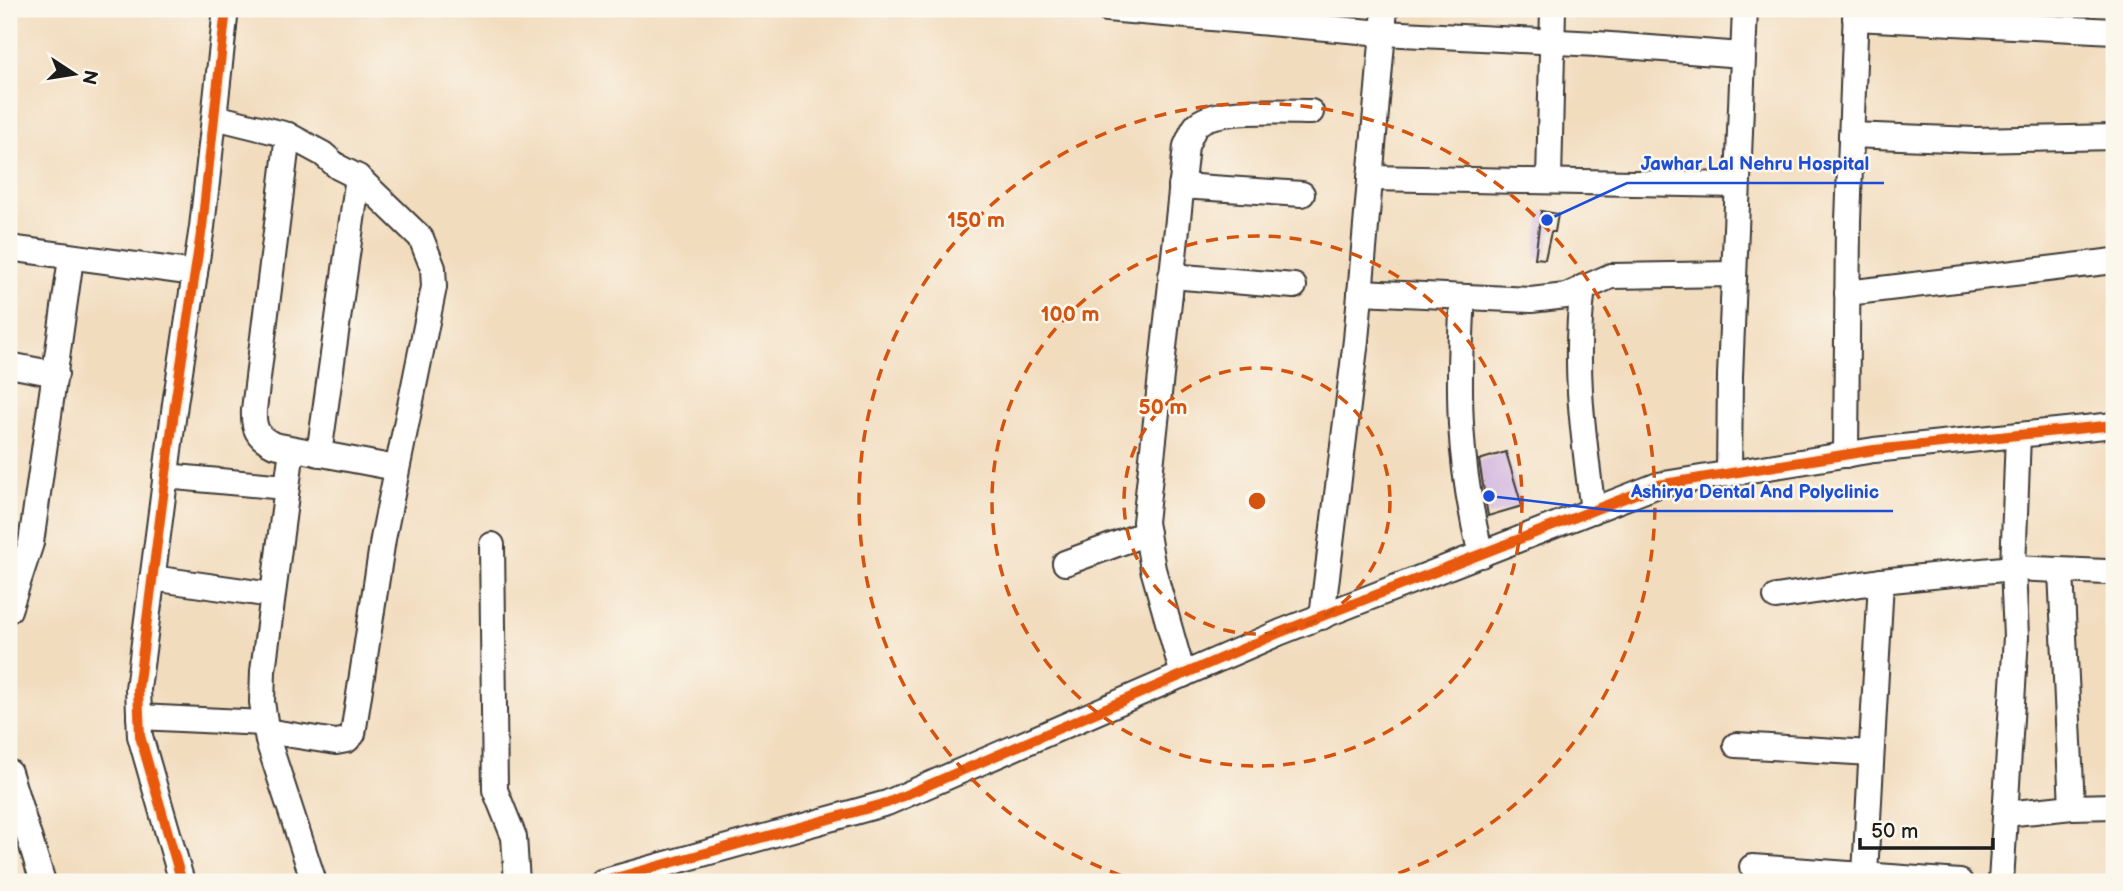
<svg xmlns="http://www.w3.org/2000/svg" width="2123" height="891" font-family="'Balsamiq Sans',sans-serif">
	<rect width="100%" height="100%" fill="#fbf7ec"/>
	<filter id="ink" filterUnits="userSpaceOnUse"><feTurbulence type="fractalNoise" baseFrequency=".0143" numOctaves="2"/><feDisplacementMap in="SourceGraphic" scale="14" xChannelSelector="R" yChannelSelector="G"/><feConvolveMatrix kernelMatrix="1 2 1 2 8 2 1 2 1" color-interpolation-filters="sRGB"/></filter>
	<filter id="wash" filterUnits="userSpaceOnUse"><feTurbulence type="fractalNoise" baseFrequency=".00686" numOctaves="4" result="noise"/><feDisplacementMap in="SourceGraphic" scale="28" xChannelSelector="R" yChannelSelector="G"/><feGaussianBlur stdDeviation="1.57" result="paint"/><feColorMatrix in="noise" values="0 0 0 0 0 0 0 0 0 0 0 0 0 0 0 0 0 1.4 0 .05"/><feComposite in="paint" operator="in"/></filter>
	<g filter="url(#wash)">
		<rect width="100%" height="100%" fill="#f2dcbe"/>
		<g id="blocks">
			<!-- building -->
			<g fill="#ceb1de">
				<path d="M1541 211 1558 214 1555 232H1551L1545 259 1535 258Z"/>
				<path d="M1506 452 1522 506 1488 516 1479 460Z"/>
			</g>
		</g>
	</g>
	<g filter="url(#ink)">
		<use href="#blocks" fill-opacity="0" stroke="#3c3934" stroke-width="2"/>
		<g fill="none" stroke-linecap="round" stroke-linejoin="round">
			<defs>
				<g id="minor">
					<path d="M1107 9 1383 33 1597 44 1742 55"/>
					<path d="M1855 18 2114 31"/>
					<path d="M215 117 288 135 323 154 338 167 358 177 421 238 433 268 434 287 383 539 353 734 347 740 336 742 266 731"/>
					<path d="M288 135 254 410C253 428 257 437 274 445L396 468"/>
					<path d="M1851 135 1975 140 2114 137"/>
					<path d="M1370 178 1737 185"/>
					<path d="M1549 180 1553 9"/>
					<path d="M1181 186 1302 194"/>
					<path d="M9 248 195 273"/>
					<path d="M1171 276 1294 286"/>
					<path d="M1583 287C1573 366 1583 433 1593 511"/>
					<path d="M1360 292 1531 300 1566 296 1611 276 1733 274"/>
					<path d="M1847 293 2114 261"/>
					<path d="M1463 297C1457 390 1458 463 1481 555"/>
					<path d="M9 365 56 374"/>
					<path d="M292 449 263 671 262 702 268 741 314 882"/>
					<path d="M319 454 358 177"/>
					<path d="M1846 455 1848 221 1856 9"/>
					<path d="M1729 474 1730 376 1745 9"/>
					<path d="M165 476 285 487"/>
					<path d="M492 545 495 790 514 837 517 882"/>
					<path d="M1065 563 1147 533"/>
					<path d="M2061 571 2072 807"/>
					<path d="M152 578 272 595"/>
					<path d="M1776 597 1881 581 2013 568 2106 572"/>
					<path d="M9 610 31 543 71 258"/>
					<path d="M1322 617 1356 340 1385 9"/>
					<path d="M1183 675 1153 569 1145 522 1186 146C1189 140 1192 131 1196 126 1211 107 1287 112 1311 112"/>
					<path d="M139 717 264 723"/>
					<path d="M1736 745 1871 753"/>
					<path d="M9 772 43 882"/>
					<path d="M2006 814 2072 807 2114 806"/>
					<path d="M1752 867 1960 882"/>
					<path d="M1865 874 1881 581"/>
					<path d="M182 882 140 736 138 689 175 404 202 227 226 9"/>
					<path d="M601 882 887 803 1281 632 1658 485 1874 450 2114 425"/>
					<path d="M2001 882 2016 637 2013 568 2018 435"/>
				</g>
			</defs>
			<!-- minor casing -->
			<use href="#minor" stroke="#3c3934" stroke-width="28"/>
			<!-- minor -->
			<use href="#minor" stroke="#fff" stroke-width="24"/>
			<defs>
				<g id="cycleway">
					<path d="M182 882 140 736 138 689 175 404 202 227 226 9"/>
					<path d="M601 882 887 803 1281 632 1658 485 1874 450 2114 425"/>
				</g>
			</defs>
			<!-- cycleway casing -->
			<use href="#cycleway" stroke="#fbf7ec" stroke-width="15"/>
			<!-- cycleway -->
			<use href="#cycleway" stroke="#e8590c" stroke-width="10"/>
		</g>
	</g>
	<!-- distance rings -->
	<g fill="none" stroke="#d4530e" stroke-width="3.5" stroke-dasharray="12 9">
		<circle cx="1257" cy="501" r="133"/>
		<circle cx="1257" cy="501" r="265"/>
		<path d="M1141 882A398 398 0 1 1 1373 882"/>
	</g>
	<circle cx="1257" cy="501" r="10" fill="#d4530e" stroke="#fbf7ec" stroke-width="3.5"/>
	<g font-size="21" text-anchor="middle" font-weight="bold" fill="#d4530e" stroke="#fbf7ec" stroke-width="5" stroke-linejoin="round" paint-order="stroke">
		<text x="976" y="227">150 m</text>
		<text x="1070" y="321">100 m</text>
		<text x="1163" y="414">50 m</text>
	</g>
	<!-- callouts -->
	<path fill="none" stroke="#1d4ed8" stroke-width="2.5" d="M1547 220L1627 183H1884M1489 496L1617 511H1893"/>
	<g fill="#1d4ed8" stroke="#fbf7ec" stroke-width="2.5">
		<circle cx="1547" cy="220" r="7"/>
		<circle cx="1489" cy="496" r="7"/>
	</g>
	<g font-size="19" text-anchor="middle" font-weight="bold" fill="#1d4ed8" stroke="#fbf7ec" stroke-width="5" stroke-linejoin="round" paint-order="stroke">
		<text x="1755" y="170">Jawhar Lal Nehru Hospital</text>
		<text x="1755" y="498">Ashirya Dental And Polyclinic</text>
	</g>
	<!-- margin -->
	<rect width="2123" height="891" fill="none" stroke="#fbf7ec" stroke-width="35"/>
	<!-- north arrow -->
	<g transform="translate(74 74) rotate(102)" stroke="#fbf7ec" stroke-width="5" paint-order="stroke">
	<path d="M0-5L12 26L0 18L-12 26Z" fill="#1c1c1c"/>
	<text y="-10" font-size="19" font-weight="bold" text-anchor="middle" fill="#1c1c1c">N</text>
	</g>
	<!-- scale -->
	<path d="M1860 838v10h133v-10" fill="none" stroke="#1c1c1c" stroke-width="3.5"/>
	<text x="1871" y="838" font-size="21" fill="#1c1c1c" stroke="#fbf7ec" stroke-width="5" paint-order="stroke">50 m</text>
</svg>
